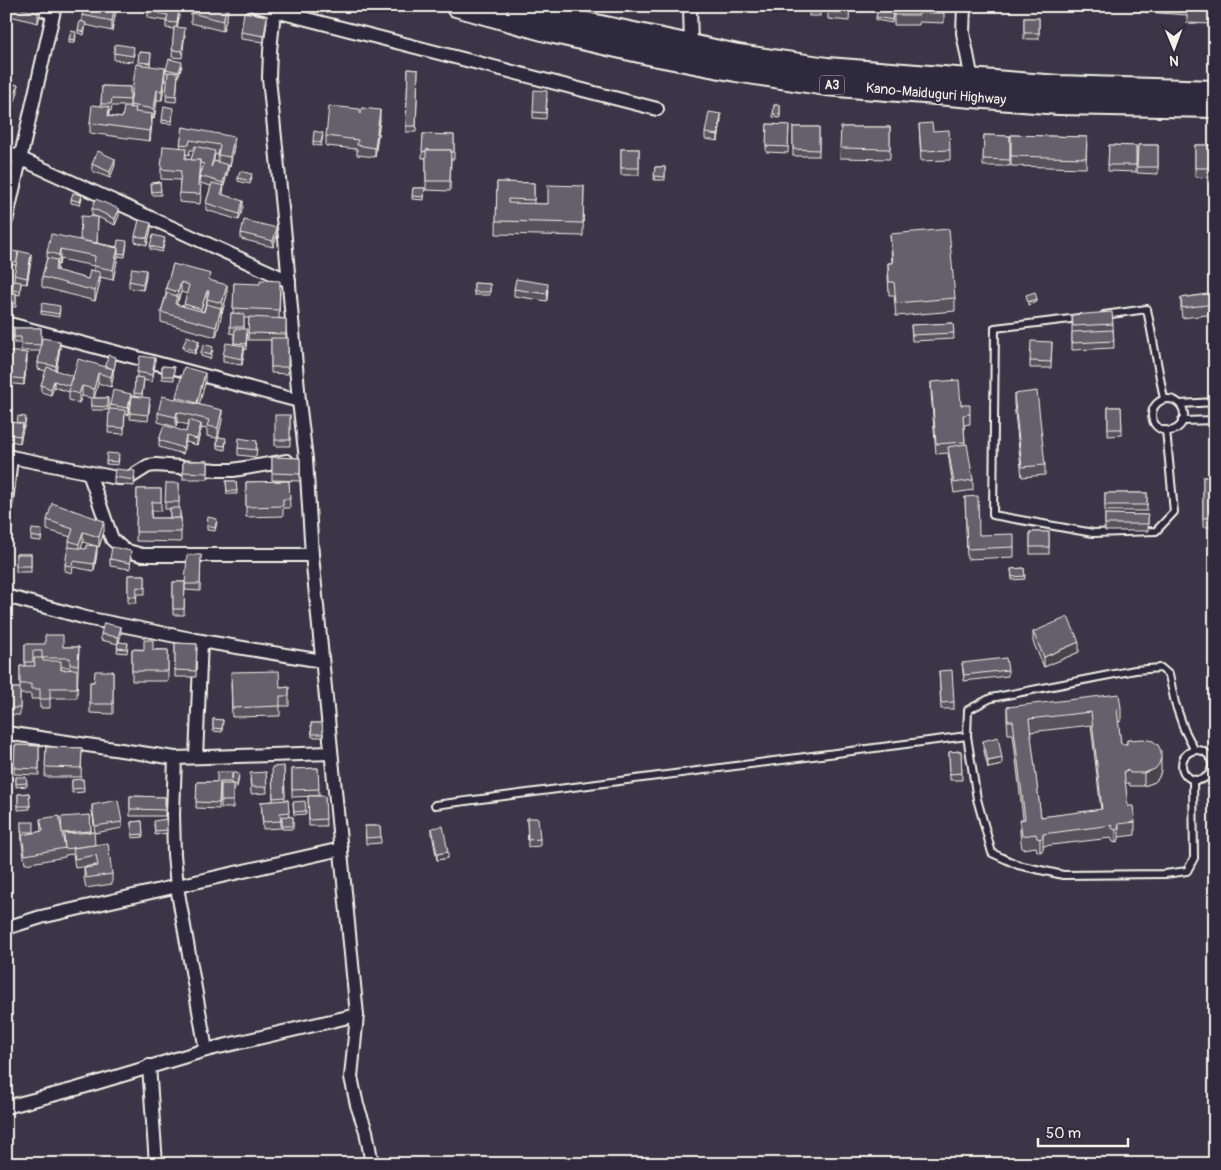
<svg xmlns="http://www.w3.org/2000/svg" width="1221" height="1170" font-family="Pangolin,sans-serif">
	<rect width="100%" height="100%" fill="#3b3647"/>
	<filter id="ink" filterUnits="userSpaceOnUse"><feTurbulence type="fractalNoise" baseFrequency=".02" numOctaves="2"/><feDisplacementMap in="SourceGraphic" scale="10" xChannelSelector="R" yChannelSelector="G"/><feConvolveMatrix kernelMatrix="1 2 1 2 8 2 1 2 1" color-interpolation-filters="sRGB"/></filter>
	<g filter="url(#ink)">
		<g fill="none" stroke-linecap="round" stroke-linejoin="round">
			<defs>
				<g id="service">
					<path d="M1104 315 1147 309 1164 399"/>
					<path d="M1079 318 995 328 993 515 1093 533 1156 531 1174 512 1166 430"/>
					<circle cx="1168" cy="415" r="16"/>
					<path d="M1180 404 1215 402"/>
					<path d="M1182 421 1215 420"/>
					<circle cx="1197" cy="765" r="15"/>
					<path d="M1193 780 1194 858 1187 871 1165 874 1063 875 1018 865 992 853 977 799 967 736 968 710 991 698 1135 670 1161 668 1169 675 1175 703 1184 729 1194 749"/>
					<path d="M435 805 967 736"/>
				</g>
				<g id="minor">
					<path d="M32 6 53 13"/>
					<path d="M256 6 657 109"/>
					<path d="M690 6 691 45"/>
					<path d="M964 6 963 33 972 80"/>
					<path d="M274 11 270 51 269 78 285 238 299 401 306 459 312 555 357 1015 351 1077 357 1105 366 1131 372 1164"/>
					<path d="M6 152 289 281"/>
					<path d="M6 221 55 6"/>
					<path d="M6 323 299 401"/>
					<path d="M6 456 117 478H129L148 466 156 465 217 470H233L287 461"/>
					<path d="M89 473 112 539 124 550 142 555H312"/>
					<path d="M6 502 11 457"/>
					<path d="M6 596 86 618 201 641 322 661"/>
					<path d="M6 733 175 758 331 753"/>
					<path d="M196 757 201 641"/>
					<path d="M175 758 173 814 174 854 177 887 206 1050"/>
					<path d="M6 928 41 917 341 849"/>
					<path d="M149 1066 156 1164"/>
					<path d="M6 1107 76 1089 206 1050 357 1015"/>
				</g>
				<g id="trunk">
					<path d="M456 6 550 32 653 55 736 71 826 85 1058 104 1215 107"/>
					<path d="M519 6 553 16 738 55 827 68 1059 86 1215 91"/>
				</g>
			</defs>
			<!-- service casing -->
			<use href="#service" stroke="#f4f1e8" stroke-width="10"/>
			<!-- minor casing -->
			<use href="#minor" stroke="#f4f1e8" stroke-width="16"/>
			<!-- trunk casing -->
			<use href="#trunk" stroke="#f4f1e8" stroke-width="24"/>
			<!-- service -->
			<use href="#service" stroke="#2f2a3d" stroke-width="6"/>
			<!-- minor -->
			<use href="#minor" stroke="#2f2a3d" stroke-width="12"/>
			<!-- trunk -->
			<use href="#trunk" stroke="#2f2a3d" stroke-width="20"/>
		</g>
		<!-- wall -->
		<g fill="#57535d" stroke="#f4f1e8" fill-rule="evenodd">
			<path d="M6 6H41V10L38 23 6 15Z"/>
			<path d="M117 6 112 31 86 25 84 35 78 33V30L82 22V15Z"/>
			<path d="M143 6H171V8L179 16 177 27 185 34 182 58 172 57 174 29 166 28V21L148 18V7Z"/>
			<path d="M228 6V12L223 31 191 23V13Z"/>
			<rect x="809" y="6" width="11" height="10"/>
			<path d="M850 6 849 21 828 19V12Z"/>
			<path d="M894 6H944V23L919 22V25H894Z"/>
			<path d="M1133 6H1215L1214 20 1210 19V24L1187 23V15L1133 11Z"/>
			<path d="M893 14 892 23 876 20V17Z"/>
			<rect x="1024" y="18" width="15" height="21"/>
			<path d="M267 22 264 42 241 39V32Z"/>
			<path d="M76 35 75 43H69V39Z"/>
			<path d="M139 52 151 53 150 66 165 78 162 100H157L154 119 152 118 150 141 90 133V123L101 106 102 86 130 87V106H112L111 111H109V116L122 118 130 108 138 64Z"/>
			<path d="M114 53H134L133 62 114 60Z"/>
			<path d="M182 66 179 75H178L176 102 166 101 168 73 166 72V69Z"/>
			<path d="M408 69 418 70 416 132H406Z"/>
			<path d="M6 82 18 92 13 107 6 105Z"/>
			<path d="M547 98 546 119 533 118V112Z"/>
			<path d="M774 105H780V118L773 117Z"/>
			<path d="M173 111 172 124 162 123V120Z"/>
			<path d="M360 114 380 120 375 157 357 155V149L326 146V136Z"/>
			<path d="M721 120 718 141 705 139V133Z"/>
			<path d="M767 124 789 125 788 153 766 152Z"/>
			<path d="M919 124 933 131 950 150V160L921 161Z"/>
			<path d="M183 127 234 146 230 167 228 166V171L224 186 223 195 243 207 239 220 206 210V203L211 186 200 183V176L202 170H200L199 185 201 195 200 204 179 202 180 180 161 179V169L180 148ZM190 150H194L191 160 186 159V154L189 155ZM215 154 218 155V162L214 161Z"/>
			<rect x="793" y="127" width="26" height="29"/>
			<path d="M841 127H890V159L840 158Z"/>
			<path d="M423 134 454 135V159H451L450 191 426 190V158H422Z"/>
			<path d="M984 135 1010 136V166H983Z"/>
			<path d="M1011 135 1087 137 1086 168 1011 166Z"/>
			<path d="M323 136 321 146 313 145V141Z"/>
			<path d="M1109 145 1136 146V172L1108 171Z"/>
			<path d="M1138 145H1158V174L1137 173Z"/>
			<path d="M1195 145H1215V178L1195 177Z"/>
			<rect x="621" y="149" width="18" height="26"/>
			<path d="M92 164 115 165 110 178 92 171Z"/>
			<path d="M655 167H665V180H654Z"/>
			<path d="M252 177 250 184 238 181V178Z"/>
			<path d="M160 182 161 195H152L151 183Z"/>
			<path d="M497 182 534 183V204H548L584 186 583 236 496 234Z"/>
			<path d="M413 188H425L424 200 412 199Z"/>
			<path d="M82 198 80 205 71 203V199Z"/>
			<path d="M92 208 119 215 115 225 98 217 97 243 117 247 127 244 125 257 118 256 113 280 100 277V282L95 301 42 287V277L47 258V252L80 240 97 217 92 215ZM60 259 94 266V271L88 279 57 271V264L59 265Z"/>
			<path d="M151 229 147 245 135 242V236Z"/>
			<path d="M241 233 277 235 273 247 241 239Z"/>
			<path d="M890 234 955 298V311L896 316 894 295H889L888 276V263H892Z"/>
			<path d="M165 241 162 252 150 249V246Z"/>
			<path d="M18 255 31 260 27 284 21 283 20 295 16 294V307H10V293H12L16 265 10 264V261Z"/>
			<path d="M173 264 211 281 227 295 222 313H221V317L216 337 161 322V312L166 294V288ZM181 292 187 294 184 306 177 305V301H178ZM207 300V304L204 312Z"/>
			<path d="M146 277 143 290 129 288V281Z"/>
			<path d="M234 283 280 291 279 318 286 319V338H288V374L271 373V340H248L249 318H244V329L247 336 246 350H244L242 365 223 362V355L234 344V334L230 333 231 313H233Z"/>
			<path d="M474 283 490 284V295H474Z"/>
			<path d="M514 289 548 290 547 301 514 296Z"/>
			<path d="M1215 293V314L1182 318 1181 308V298Z"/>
			<path d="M60 309 59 317 41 314V311Z"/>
			<path d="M1072 315 1113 324 1114 348 1072 350Z"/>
			<path d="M953 323 954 339 912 341 911 325Z"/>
			<path d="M6 326 14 330 13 340 6 339Z"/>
			<path d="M14 328H41V347L60 348 56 370 72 379 106 366 116 360 113 373V378L111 387 98 383 94 398H108V410H91V398L82 396 79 403 69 400V392L54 387 51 395 41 392V385L46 371 38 369V363L40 351H21V343H14Z"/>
			<path d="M1052 342 1051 368H1030V361Z"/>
			<path d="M199 344 195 354 183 349V346Z"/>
			<path d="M213 350 210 359 201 356V352Z"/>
			<path d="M6 351 27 360 24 385 6 383Z"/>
			<path d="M155 365 152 382 144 380 142 397 150 404 148 421 130 419V413L134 396 135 377 137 378V372Z"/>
			<path d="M162 366 174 367V380L162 379Z"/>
			<path d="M931 382 961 405 970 414V424L964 425 965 444 973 480V490L954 493 948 453 936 454 931 392Z"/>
			<path d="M205 383 199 404 222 420 218 437 226 441 225 450 217 448V438L207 436V429L201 428V430L197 445 186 442 183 454 159 447V440L186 432 188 425 177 422 176 427 158 422V413L176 399V397Z"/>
			<path d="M1014 394 1045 465V475L1022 477 1014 404Z"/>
			<path d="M131 400 128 415 125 414 124 434 108 433 110 405Z"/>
			<path d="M1108 407H1121L1122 435 1108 436Z"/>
			<path d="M290 415V446H275V440Z"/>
			<path d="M26 420 24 428H23L20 443 6 440V421L17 423Z"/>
			<path d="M257 447 256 457 238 455V448Z"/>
			<path d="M272 457 300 458V481L272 480Z"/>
			<path d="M119 458 118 465 106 464V461Z"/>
			<rect x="183" y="461" width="25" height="18"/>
			<path d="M114 477 135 478 134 486 114 484Z"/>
			<rect x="1203" y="477" width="12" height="50"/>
			<path d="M226 481H236L237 494H227Z"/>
			<path d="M289 481 290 508H283V516L246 517V482Z"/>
			<path d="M179 483V508L181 518V542L136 541 137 489H161V511H152L151 518H170V509H165V502Z"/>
			<rect x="1105" y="493" width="42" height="18"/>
			<path d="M965 497 979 535 1014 547V557L967 559Z"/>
			<path d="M1105 514 1148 515V531H1105Z"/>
			<path d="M47 520 104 531 99 547 83 542 81 549 97 553 94 571 73 567 72 573 65 571V565L69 547V541L71 537 47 530Z"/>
			<path d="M217 522 215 531 207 530V526Z"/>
			<rect x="1030" y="532" width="19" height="22"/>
			<path d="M42 533 41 541 31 540V536Z"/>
			<rect x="16" y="554" width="15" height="18"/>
			<path d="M201 555 200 591 185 590V584Z"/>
			<path d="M131 557 130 569 110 566V559Z"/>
			<path d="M1024 568 1025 579 1012 580 1011 569Z"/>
			<path d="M128 575H145V594H137L136 603H128Z"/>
			<path d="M173 582H185L184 615H173Z"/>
			<path d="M1033 632 1079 652 1044 667 1033 642Z"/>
			<path d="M121 633 119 643H128L127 653 117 652 118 644 101 640V634Z"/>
			<path d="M175 643 197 644 196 677H175Z"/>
			<path d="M25 644 63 647H79L77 698H50V708H40V699H31V694H20V715H8V702H6V674H7V688H20V666H25ZM61 667H70V670H61Z"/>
			<path d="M132 649 168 650V681H132Z"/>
			<path d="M962 663 1008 670V676L964 681Z"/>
			<path d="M113 671V714L90 713V682H94Z"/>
			<path d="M939 671 954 702V709H941Z"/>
			<path d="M231 682 280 688 289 687V706H280V716L232 717Z"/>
			<path d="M1007 707 1121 708V721L1118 722 1121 744H1127V740L1161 770 1159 777 1155 782 1144 786H1130L1129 783H1125L1128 806 1135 822V835L1119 837 1118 841 1116 843 1113 842 1111 838 1043 846V850L1040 852 1037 851 1036 847 1022 849 1020 833V820L1023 819 1013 734H1008L1007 720ZM1091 725 1101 810 1041 817 1030 732Z"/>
			<path d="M213 719 223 720 222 732 213 731Z"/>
			<path d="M311 723H322L323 737H312Z"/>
			<path d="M983 741 1002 765 988 768 983 747Z"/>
			<path d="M15 745 39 746V775L14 774Z"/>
			<path d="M46 747 82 748 81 777H45Z"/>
			<path d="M961 751 962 780H950L949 752Z"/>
			<path d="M284 766 285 800H288L289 817H293V829H282V819H281V828L263 829 261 802 273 801 272 773Z"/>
			<path d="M318 768 319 796 292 797V769Z"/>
			<path d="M266 772 267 793 251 794 250 779Z"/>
			<path d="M16 777 27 783V786L16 787Z"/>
			<path d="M239 777 237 788H233V808H221V785H220L219 809 196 808 197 782H217Z"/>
			<path d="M83 779 84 792 72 793V780Z"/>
			<path d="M29 793 30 809 18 810V794Z"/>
			<path d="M130 796 165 797V816H130Z"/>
			<path d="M308 796H325L326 826H309Z"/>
			<path d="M293 802 306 811V814L294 815Z"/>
			<path d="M92 805 122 822V828L95 833 92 811Z"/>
			<path d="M90 815 91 832 95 845 112 874V884L86 888 84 878V868L96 866V865L75 868 73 854 65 855V857L25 864 22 844 21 822 34 833 41 831 40 819 62 829Z"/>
			<path d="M527 818 540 839V846L528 847Z"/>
			<path d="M142 821 143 837 132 838 131 822Z"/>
			<path d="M154 824 167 830V833L155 835Z"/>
			<path d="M365 826H380L381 843 366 844Z"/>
			<path d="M432 828 448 858 437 860 432 834Z"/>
		</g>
		<!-- shaded-wall -->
		<g fill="#47444c" stroke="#f4f1e8">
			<path d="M40 6H41V10L38 23V13Z"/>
			<path d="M115 6H117L112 31V21Z"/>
			<path d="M227 6H228V12L223 31V21Z"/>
			<path d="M179 10V16L177 30V23Z"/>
			<path d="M267 16V22L264 42V36Z"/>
			<path d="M165 68V78L162 100V91Z"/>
			<path d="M18 85V92L13 107V101Z"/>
			<path d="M157 90V100L154 119V109Z"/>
			<path d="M8 110V116L6 124V118Z"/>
			<path d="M380 110V120L375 157V148Z"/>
			<path d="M152 114V124L150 141V131Z"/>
			<path d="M721 114V120L718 141V135Z"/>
			<path d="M234 137V146L230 167V157Z"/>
			<path d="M115 159V165L110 178V172Z"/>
			<path d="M228 165V171L223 189V183Z"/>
			<path d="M243 201V207L239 220V214Z"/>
			<path d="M119 209V215L115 225V219Z"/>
			<path d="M151 223V229L147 245V238Z"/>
			<path d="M277 228V235L273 247V241Z"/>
			<path d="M118 248V257L113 280V270Z"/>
			<path d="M60 249V259L59 265V255Z"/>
			<path d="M31 254V260L27 284V278Z"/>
			<path d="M57 260V270L55 280V270Z"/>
			<path d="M146 270V277L143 290V284Z"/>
			<path d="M100 272V282L95 301V291Z"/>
			<path d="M181 282V292L178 301V292Z"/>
			<path d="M227 285V295L222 313V303Z"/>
			<path d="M207 291V300L201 319V309Z"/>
			<path d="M1037 299V302L1028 305V302Z"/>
			<path d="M221 308V317L216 337V327Z"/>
			<path d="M60 341V348L56 372V366Z"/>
			<path d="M199 341V344L195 354V351Z"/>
			<path d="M244 346V353L242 365V359Z"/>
			<path d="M27 353V360L24 385V379Z"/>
			<path d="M155 358V365L152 382V375Z"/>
			<path d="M113 369V378L111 387V377Z"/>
			<path d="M98 373V383L94 399V389Z"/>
			<path d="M205 373V383L197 412V403Z"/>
			<path d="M54 381V387L51 395V389Z"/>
			<path d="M82 386V396L79 403V394Z"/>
			<path d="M131 394V400L128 415V408Z"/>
			<path d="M222 410V420L218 438V428Z"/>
			<path d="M177 412V422L176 427V417Z"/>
			<path d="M23 424V430L20 443V436Z"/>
			<path d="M201 424V430L197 445V439Z"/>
			<path d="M186 436V442L183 454V448Z"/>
			<path d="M104 521V531L99 547V537Z"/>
			<path d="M83 532V542L79 554V544Z"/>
			<path d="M97 546V553L94 571V564Z"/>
			<path d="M121 627V633L118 644V637Z"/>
			<path d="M1079 642V652L1044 667V657Z"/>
			<path d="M1002 758V765L988 768V761Z"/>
			<path d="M1161 758V770L1159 777 1155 782 1144 786V773Z"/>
			<path d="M1119 826V839L1118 841 1116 843V830Z"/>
			<path d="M1043 834V850L1040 852V839Z"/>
			<path d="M448 852V858L437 860V854Z"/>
		</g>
		<!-- building -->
		<g fill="#65616c" stroke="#f4f1e8" fill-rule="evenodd">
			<path d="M10 6H40L38 13Z"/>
			<path d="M84 6H115L112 21 82 15Z"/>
			<path d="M149 6H159L179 10 177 23 166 22 168 15 148 11Z"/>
			<path d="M192 6H227L223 21 191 13Z"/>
			<rect x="809" y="6" width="11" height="7"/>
			<path d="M829 6H850L849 14 828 12Z"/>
			<path d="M894 6H944V13H919V15H894Z"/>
			<path d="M1187 6H1214V7H1210V12L1187 10Z"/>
			<path d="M878 8 893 11 892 20 876 17Z"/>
			<path d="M244 12 267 16 264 36 241 32Z"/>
			<rect x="1024" y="18" width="15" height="15"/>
			<path d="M80 21 86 23 84 32 78 30Z"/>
			<path d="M174 27 185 28 182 51 172 50Z"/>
			<path d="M71 31 76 32 75 40 69 39Z"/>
			<path d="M115 44 134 47 133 56 114 53Z"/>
			<path d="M139 52 151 53 150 63 138 62Z"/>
			<path d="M169 59 182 62 179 72 166 69Z"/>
			<path d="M136 64 165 68 162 91 157 90 154 109 130 105Z"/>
			<path d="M408 69 418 70 416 126H406Z"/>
			<path d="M168 72 178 73 176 96 166 95Z"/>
			<path d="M6 82 18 85 13 101 6 99Z"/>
			<path d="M102 86 130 87V100L112 99 111 104H101Z"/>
			<path d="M534 90 547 91 546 113 533 112Z"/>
			<path d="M92 105 109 107 108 116 122 118 124 107 136 108 135 112 152 114 150 131 90 123Z"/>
			<path d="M774 105H780V115L773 114Z"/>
			<path d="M164 106 173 108 172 121 162 120Z"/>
			<path d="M329 106 360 109V113L361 114 362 108 380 110 375 148 357 145 358 140 326 136Z"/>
			<path d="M6 109 8 110 6 118Z"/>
			<path d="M709 112 721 114 718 135 705 133Z"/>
			<path d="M932 123 933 131 949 130 950 150 921 151 919 124Z"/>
			<path d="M767 124 789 125 788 147 766 146Z"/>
			<path d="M183 127 234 137 230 157 218 155 220 145 190 140 189 145 180 144Z"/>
			<path d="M793 127H819V150L793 149Z"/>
			<path d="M841 127H890V149L840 148Z"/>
			<path d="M314 131 323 133 321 143 313 141Z"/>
			<path d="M423 134 454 135V152H451V150H426V152L422 151Z"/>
			<path d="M984 135 1010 136V160L983 159Z"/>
			<path d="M1011 135 1087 137 1086 158 1011 156Z"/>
			<path d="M1109 145 1136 146V165H1108Z"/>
			<path d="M1138 145H1158V167H1137Z"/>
			<rect x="1195" y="145" width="20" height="23"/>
			<path d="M163 146 186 148 185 159 200 160 198 185H201L200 194 179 193 181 171 161 169Z"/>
			<path d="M195 146 215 151 211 167 214 161 228 165 223 183 200 176 204 164 200 163V160H191Z"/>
			<rect x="621" y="149" width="18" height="19"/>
			<path d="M426 150H451L450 181H426Z"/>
			<path d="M98 151 115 159 110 172 92 164Z"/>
			<path d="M655 167H665V177L654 176Z"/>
			<path d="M240 171 252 174 250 181 238 178Z"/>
			<path d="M160 182 161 191 152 192 151 183Z"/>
			<path d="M497 182 534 183V200L508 199V203L548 204V185L584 186 583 223 496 221Z"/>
			<path d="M212 183 224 186 221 194 243 201 239 214 206 203Z"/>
			<path d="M413 188H425L424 197 412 196Z"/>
			<path d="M73 193 82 195 80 202 71 199Z"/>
			<path d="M96 199 119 209 115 219 92 208Z"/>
			<path d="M81 216 98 217 97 243 80 240Z"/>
			<path d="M139 220 151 223 147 238 135 236Z"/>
			<path d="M244 220 277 228 273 241 241 233Z"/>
			<path d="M949 229 955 298 896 303 894 282H889L888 263H893L890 234Z"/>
			<path d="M51 234 118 248 113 270 94 266 95 256 60 249 59 255 47 252Z"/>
			<path d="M153 235 165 238 162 249 150 246Z"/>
			<path d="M118 240 127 241 125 254 118 253V248L109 246 117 247Z"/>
			<path d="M11 251 18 252 17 262 10 261Z"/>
			<path d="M19 251 31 254 27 278 14 275Z"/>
			<path d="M47 258 57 260 55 270 88 279 90 270 100 272 95 291 42 277Z"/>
			<path d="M173 264 211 274 209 280 227 285 222 303 207 299 209 291H207L201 309 184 304 189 285 181 282 178 292 166 288Z"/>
			<path d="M132 268 146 270 143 284 129 281Z"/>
			<path d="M516 279 548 284 547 294 514 289Z"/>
			<path d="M260 280 280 281 279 310 233 308 234 283 260 284Z"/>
			<path d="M14 281 21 282 20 291 12 290Z"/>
			<path d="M474 283 490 284V292H474Z"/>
			<path d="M1035 292 1037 299 1028 302 1026 295Z"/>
			<rect x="10" y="293" width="6" height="11"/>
			<path d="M167 293 177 296 175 304 204 312 206 304 221 308 216 327 161 312Z"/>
			<path d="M1215 293V304L1182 308 1181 298Z"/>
			<path d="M42 303 60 306 59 314 41 311Z"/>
			<path d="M1112 312 1113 324 1073 326 1072 315Z"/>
			<path d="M231 313 244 314V327H230Z"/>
			<path d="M249 317 286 319V334L248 333Z"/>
			<path d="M953 323 954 333 912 335 911 325Z"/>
			<path d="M6 326 14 327 13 337 6 336Z"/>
			<path d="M14 328H41V345L21 344V337H14Z"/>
			<path d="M235 329H247L246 344 234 343Z"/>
			<path d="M1113 330 1114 341 1072 343V332Z"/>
			<path d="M187 336 199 341 195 351 183 346Z"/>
			<path d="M42 338 60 341 56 366 38 363Z"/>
			<rect x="271" y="338" width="17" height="29"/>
			<path d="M1031 341 1052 342 1051 362 1030 361Z"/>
			<path d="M226 343 244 346 242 359 223 355Z"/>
			<path d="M204 344 213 347 210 355 201 352Z"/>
			<path d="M6 351 27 353 24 379 6 377Z"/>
			<path d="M108 355 116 357 114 370 113 369 106 366Z"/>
			<path d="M140 356 155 358 152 375 137 372Z"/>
			<path d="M78 359 113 369 111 377 98 373 94 389 82 386 79 394 69 391Z"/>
			<path d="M162 366 174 367V376H162Z"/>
			<path d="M47 367 72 376 69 386 54 381 51 389 41 385Z"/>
			<path d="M184 367 205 373 197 403 176 397Z"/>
			<path d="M135 377 144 378 142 394 134 393Z"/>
			<path d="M959 380 961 405H970V414L963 415 965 442 936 444 931 382Z"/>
			<path d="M113 390 131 394 128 408 110 405Z"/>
			<path d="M1037 391 1045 465 1022 467 1014 394Z"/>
			<path d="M132 396 150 398 148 415 130 413Z"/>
			<path d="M162 396 222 410 218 428 207 426 209 420 177 412 176 417 158 413Z"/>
			<path d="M91 398H108V407L91 406Z"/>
			<path d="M1108 407H1121L1122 429H1108Z"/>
			<path d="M109 409 125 410 124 428 108 427Z"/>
			<rect x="275" y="415" width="15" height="25"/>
			<path d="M18 416 26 417 24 425H22L23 424 17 423Z"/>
			<path d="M189 420 201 424 197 439 186 436 183 448 159 440 164 425 186 432Z"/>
			<path d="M6 421 23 424 20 436 6 434Z"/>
			<path d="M218 437 226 438 225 446 217 445Z"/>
			<path d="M239 438 257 441 256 450 238 448Z"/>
			<path d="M967 444 973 480 954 483 948 447Z"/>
			<path d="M107 453 119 454 118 462 106 461Z"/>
			<path d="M272 457 300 458V474L272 473Z"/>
			<path d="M183 461H208V473L183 472Z"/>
			<path d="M115 469 135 471 134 480 114 477Z"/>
			<rect x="1203" y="477" width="12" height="41"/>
			<path d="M226 481H236L237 491H227Z"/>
			<path d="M289 481 290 499H283V506L246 507V482Z"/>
			<path d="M166 483H179V502H165Z"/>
			<path d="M137 489H161V502H152L151 518H181V532H136Z"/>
			<rect x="1105" y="493" width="42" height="12"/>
			<path d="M978 496 979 535 1014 534V547L967 549 965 497Z"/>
			<path d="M52 503 104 521 99 537 83 532 79 544 69 541 73 529 47 520Z"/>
			<rect x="170" y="508" width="10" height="10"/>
			<path d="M1105 514 1148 515V524H1105Z"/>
			<path d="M208 517 217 519 215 528 207 526Z"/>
			<path d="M32 529 42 530 41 538 31 536Z"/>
			<rect x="1030" y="532" width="19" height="15"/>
			<path d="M86 545 97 546 94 564 73 561 72 566 65 565 68 547 86 549Z"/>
			<path d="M112 547 131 551 130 563 110 559Z"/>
			<rect x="16" y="554" width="15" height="12"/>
			<path d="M187 555H201L200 584H185Z"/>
			<path d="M1024 568 1025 576 1012 577 1011 569Z"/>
			<path d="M128 575H145V588L137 587 136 597 128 596Z"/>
			<path d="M173 582H185L184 609H173Z"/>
			<path d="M1068 617 1079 642 1044 657 1033 632Z"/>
			<path d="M104 623 121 627 118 637 101 634Z"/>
			<path d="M45 635H63V647H79L78 665H70V658H42V651H33V662H25V644H45Z"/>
			<path d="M144 640H153V650H168V671H132V649L144 650Z"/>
			<path d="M118 642 128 643 127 649 117 648Z"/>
			<path d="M175 643 197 644 196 671 175 670Z"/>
			<path d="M34 658H43V661H61V670L77 669V688H50V699H40V689H31V684H20V666H35Z"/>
			<path d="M1006 658 1008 670 964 675 962 663Z"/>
			<path d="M952 670 954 702 941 703 939 671Z"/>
			<path d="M95 671H113V704H90V682H94Z"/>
			<path d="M279 671 280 688 289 687V696H280V706L232 708 231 672Z"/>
			<rect x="6" y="674" width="1" height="13"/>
			<path d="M6 688H20V708H8V696H6Z"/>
			<path d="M1119 694 1121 708 1117 709 1121 744H1127V740L1143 739 1153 741 1158 745 1161 751V758L1159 764 1155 769 1144 773H1130L1129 770 1124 771 1128 806H1133L1135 822 1118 824 1119 826 1118 829 1116 830 1113 829 1111 827 1112 825 1043 834V837L1040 839 1037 838 1036 834 1022 836 1020 820 1025 819 1013 721H1008L1007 707ZM1091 712 1102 809 1041 817 1029 719Z"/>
			<path d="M213 719 223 720 222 729 213 728Z"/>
			<path d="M311 723H322L323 734H312Z"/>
			<path d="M998 737 1002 758 988 761 983 741Z"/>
			<path d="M15 745 39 746V769L14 768Z"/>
			<path d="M46 747 82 748 81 768 45 767Z"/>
			<path d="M961 751 962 773 950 774 949 752Z"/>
			<path d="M284 766 285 797 273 798 272 767Z"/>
			<path d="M318 768 319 789 292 790V769Z"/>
			<path d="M217 772H232V779L233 772 239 774 237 785 231 784V782H217Z"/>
			<path d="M266 772 267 787H251L250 773Z"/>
			<path d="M16 777H26L27 783 16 784Z"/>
			<path d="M83 779 84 788 72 789V780Z"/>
			<path d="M197 782H220L219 803 196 802Z"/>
			<rect x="221" y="784" width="12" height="17"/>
			<path d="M29 793 30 806H18V794Z"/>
			<path d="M130 796 165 797V810L130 809Z"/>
			<path d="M308 796H325L326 819 309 820Z"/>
			<path d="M118 800 122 822 95 826 92 805Z"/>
			<path d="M288 800 289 812 280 813 281 821 263 822 261 802Z"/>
			<path d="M305 801 306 811 294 812 293 802Z"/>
			<path d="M90 815 91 831 62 833 61 817Z"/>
			<path d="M59 816 65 848 25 855 22 835 43 831 40 819Z"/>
			<path d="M282 816 293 817V826H282Z"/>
			<path d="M527 818H538L540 839 528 840Z"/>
			<path d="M166 819 167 830 155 831 154 821Z"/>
			<path d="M142 821 143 834 132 835 131 822Z"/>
			<rect x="21" y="822" width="13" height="10"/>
			<path d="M365 826H380L381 837 366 838Z"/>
			<path d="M443 826 448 852 437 854 432 828Z"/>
			<path d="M94 832 95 845 65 849 64 834Z"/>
			<path d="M108 843 112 874 86 878 84 868 98 866 96 855 75 859 73 848Z"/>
		</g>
	</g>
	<g text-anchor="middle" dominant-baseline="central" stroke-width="4.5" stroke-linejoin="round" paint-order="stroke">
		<!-- shield labels -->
		<rect fill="#2f2a3d" stroke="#b9b5b5" stroke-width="1" x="819.5" y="75.5" width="25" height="19" rx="4"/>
		<g font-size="12" font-weight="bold" fill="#f4f1e8">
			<text x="832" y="85">A3</text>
		</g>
		<!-- street labels -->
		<g font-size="14" fill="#f4f1e8" stroke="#2f2a3d">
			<text transform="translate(936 94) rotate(5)">Kano-Maiduguri Highway</text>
		</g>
	</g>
	<!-- margin -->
	<rect width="1221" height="1170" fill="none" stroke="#2f2a3d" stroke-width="25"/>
	<rect x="12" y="12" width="1196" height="1145" fill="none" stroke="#f4f1e8" stroke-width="2" filter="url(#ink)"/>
	<!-- north arrow -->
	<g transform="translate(1174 48) rotate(179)" stroke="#2f2a3d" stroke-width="4" paint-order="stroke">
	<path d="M0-4L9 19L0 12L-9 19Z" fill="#f4f1e8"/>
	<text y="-8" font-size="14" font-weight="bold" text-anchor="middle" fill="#f4f1e8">N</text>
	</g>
	<!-- scale -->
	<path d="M1038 1138v8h90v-8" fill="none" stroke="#f4f1e8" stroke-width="2.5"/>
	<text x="1046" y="1138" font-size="15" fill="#f4f1e8" stroke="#2f2a3d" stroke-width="4" paint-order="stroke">50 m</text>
</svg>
